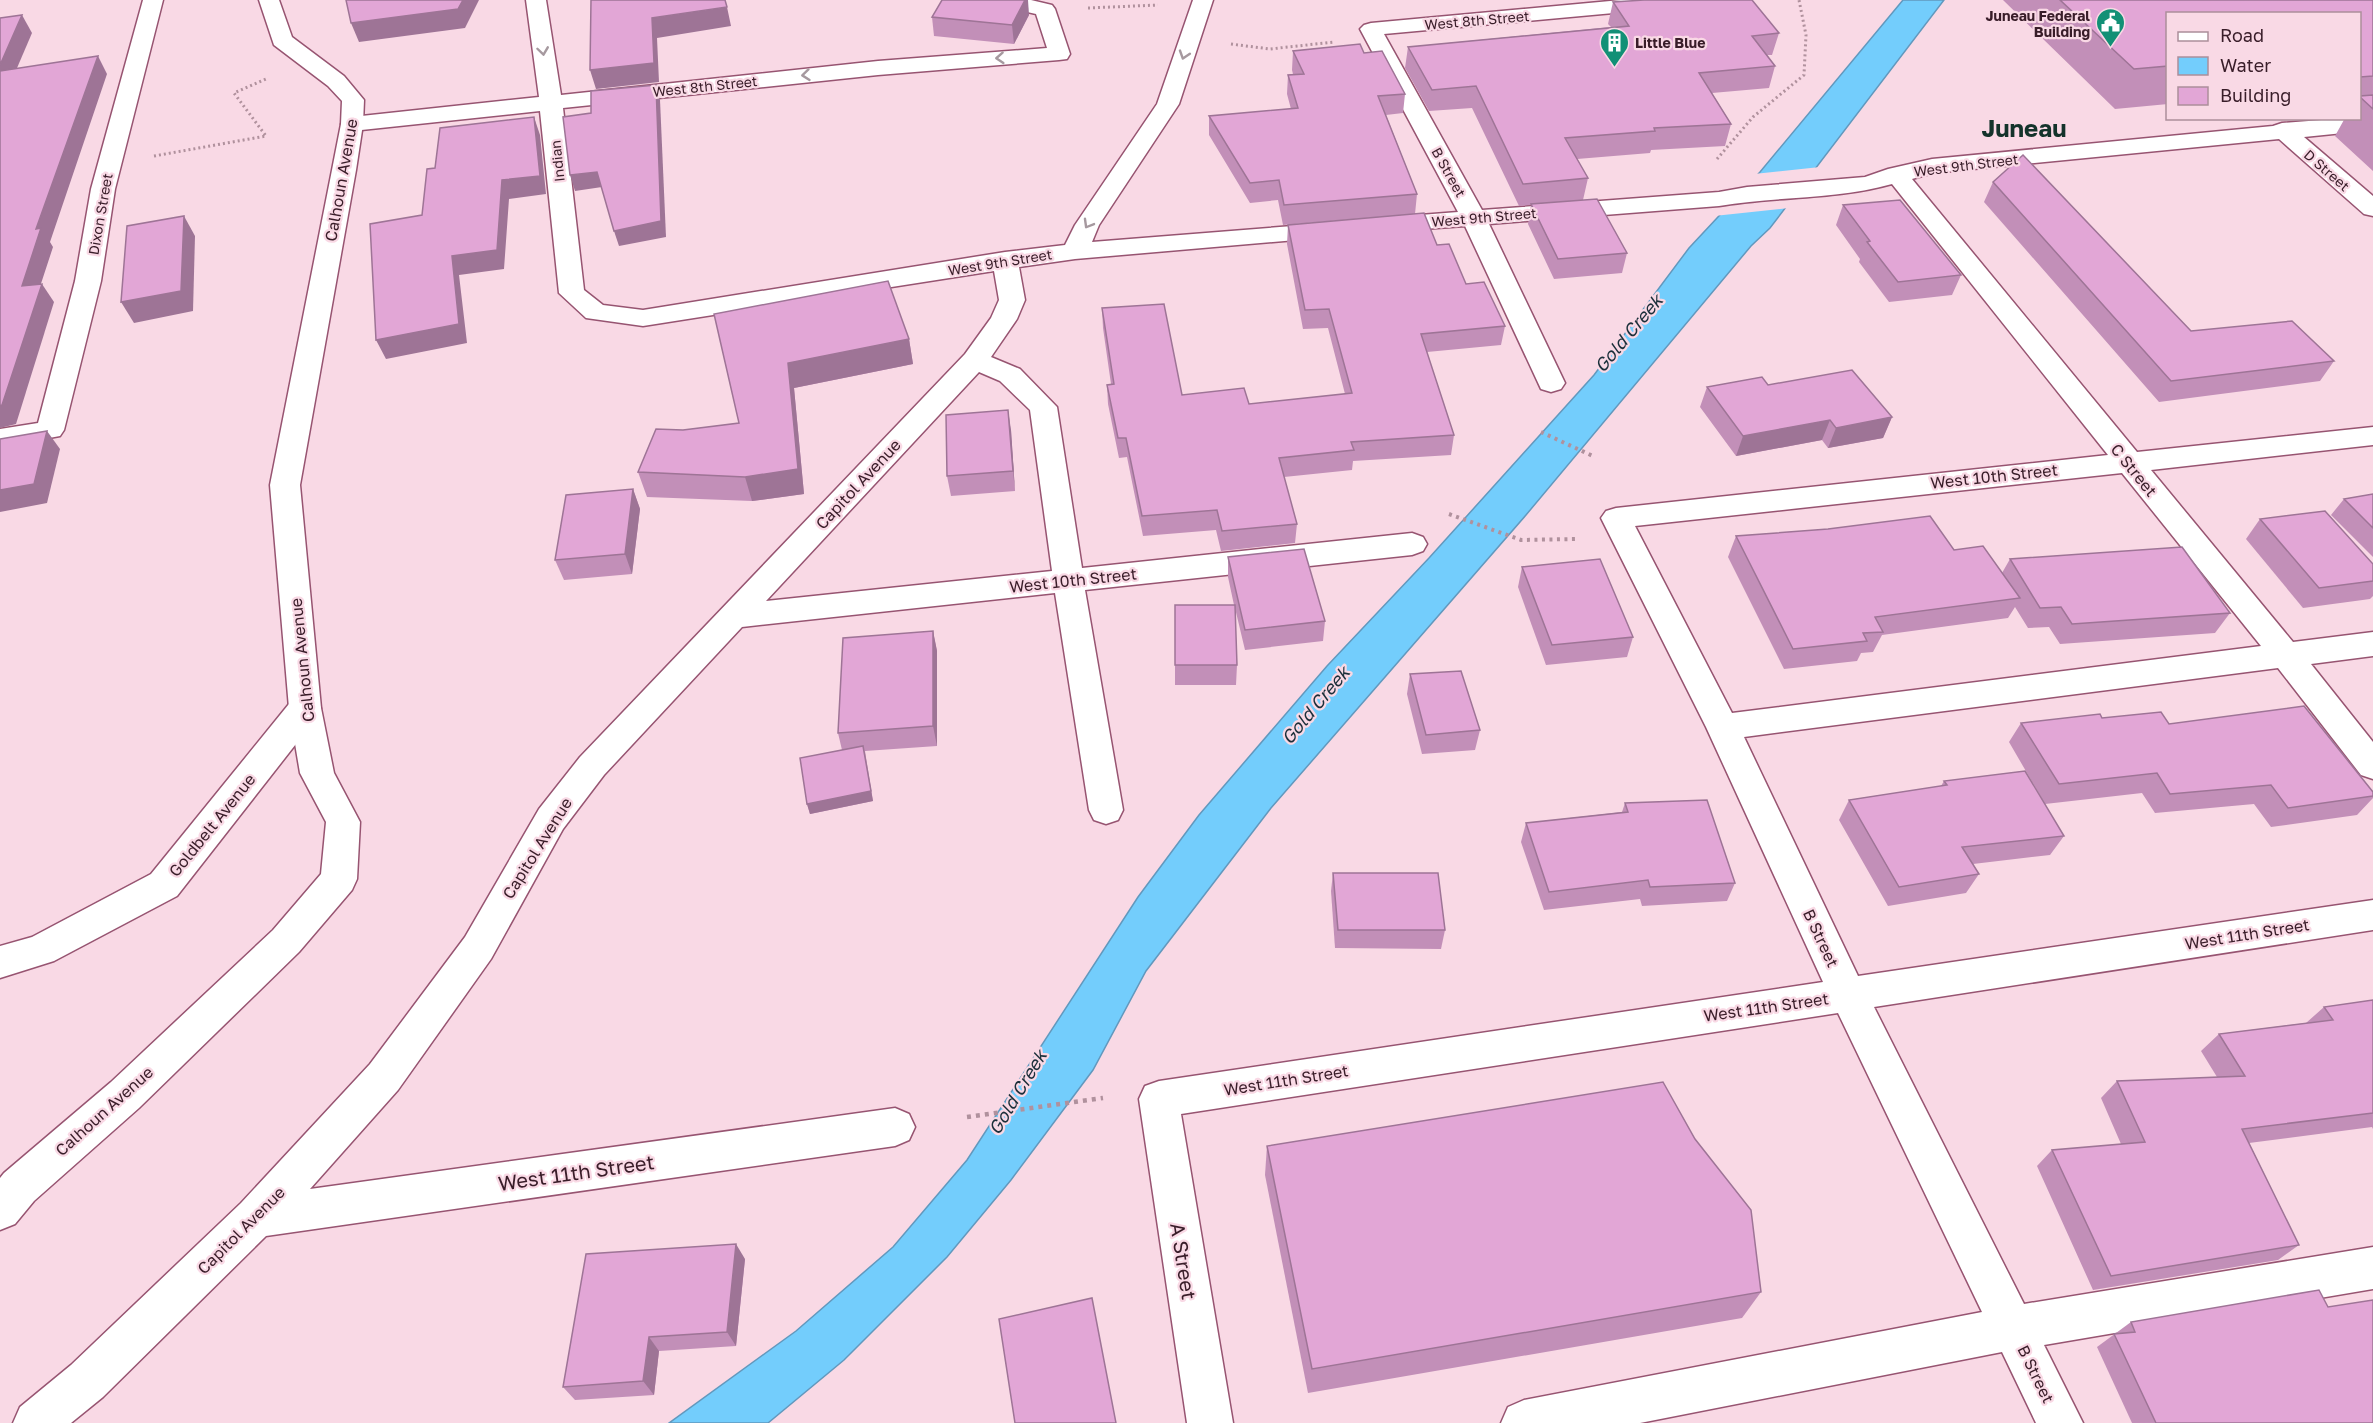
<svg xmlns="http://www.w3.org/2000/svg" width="2373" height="1423" font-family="'Golos Text',sans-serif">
	<rect width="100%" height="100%" fill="#f9d9e5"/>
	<!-- water -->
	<path fill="#73cdfc" stroke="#6298bd" stroke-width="1.5" d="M1903 0H1944L1770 228 1751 246 1526 515 1271 808 1146 971 1093 1070 1011 1180 947 1257 844 1360 768 1423H669L796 1331 893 1247 967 1160 1138 897 1199 815 1327 666 1429 558 1594 375 1689 248 1760 172Z"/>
	<!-- pier -->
	<path fill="#f9d9e5" d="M1820 167 1789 208 1714 216 1754 174Z"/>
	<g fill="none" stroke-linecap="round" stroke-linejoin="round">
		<defs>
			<g id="minor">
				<path d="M143 0H163L115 189 101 281 64 430 60 436 0 447V429L38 423 75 281 91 189Z"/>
				<path d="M526 0H546L561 95 878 61 1047 48 1036 14 991 4 988 0H1031L1052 5 1055 9 1070 54 1067 59 1059 60 878 75 563 108 584 290 603 305 643 310 1005 252 1065 245 1075 225 1157 104 1193 0H1213L1179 104 1099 225 1092 242 1331 223 1340 225 1343 230 1340 235 1331 237 1075 259 1019 267 1025 300 1017 319 991 357 1020 369 1057 407 1082 568 1412 533 1423 537 1427 544 1423 551 1412 555 1085 590 1123 810 1118 820 1106 824 1094 820 1089 810 1055 593 742 627 604 775 563 829 491 959 398 1090 310 1189 895 1108 909 1114 915 1127 909 1140 895 1146 266 1236 103 1397 71 1423H13L20 1407 71 1365 241 1203 370 1064 465 937 539 809 580 757 965 354 991 318 999 300 994 271 643 326 586 318 559 293 540 111 352 131 344 129 341 124 344 119 352 117 539 97ZM979 372 1000 381 1030 410 1052 571 766 601Z"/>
				<path d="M1621 0H1700L1697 4 1690 6 1384 34 1482 210 1719 192 1747 187 1865 177 1888 169 1932 159 2273 126 2282 123 2373 116V130L2304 137 2373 196V216L2364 214 2279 139 1933 173 1912 179 2137 452 2373 427V445L2151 470 2293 642 2373 632V656L2311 664 2373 742V779L2361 775 2278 668 1744 737 1858 976 2373 900V930L1874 1007 2024 1304 2373 1247V1289L2044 1345 2083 1423H2036L2002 1352 1640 1423H1501L1508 1407 1524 1400 1982 1312 1838 1013 1181 1114 1233 1423H1187L1139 1099 1145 1086 1159 1081 1823 982 1706 727 1601 518 1606 511 1616 508 2108 455 1892 184C1836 200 1776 196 1719 206L1489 224 1565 383 1561 389 1551 392 1541 389 1465 226 1382 232 1373 230 1370 225 1373 220 1382 218 1458 212 1360 29 1364 25 1371 23ZM2122 473 2261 646 1732 713 1635 526Z"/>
				<path d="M305 695 317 699 321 708 317 717 177 896 54 961 0 978V946L32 937 151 874 293 699Z"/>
			</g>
			<path id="major" d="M259 0H279L292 37 344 76 364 100 363 124 356 170 300 485 321 708 334 773 360 822 357 879 352 890 299 952 139 1108 34 1201 15 1224 0 1230V1178L4 1173 111 1082 273 930 321 874 326 822 300 773 289 708 270 485 332 170 341 124 342 101 328 86 274 45Z"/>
		</defs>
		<!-- minor casing -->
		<use href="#minor" stroke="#975471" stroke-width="3"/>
		<!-- major casing -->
		<use href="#major" stroke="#975471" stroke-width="3"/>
		<!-- path-far2 -->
		<g stroke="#b0919d" stroke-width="3" stroke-dasharray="2 3" stroke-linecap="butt">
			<path d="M1088 8 1158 5"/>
			<path d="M1231 44 1270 49 1334 42"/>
			<path d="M154 156 266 136 234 93 266 79"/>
			<path d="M1717 159 1753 117 1804 75 1806 35 1799 0"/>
		</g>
		<!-- path-far1 -->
		<g stroke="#b0919d" stroke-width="4" stroke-dasharray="3 4.5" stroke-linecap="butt">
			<path d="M1541 432 1595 457"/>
			<path d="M1449 514 1521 540 1576 539"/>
		</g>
		<!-- path -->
		<path stroke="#b0919d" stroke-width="4.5" stroke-dasharray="4 5" stroke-linecap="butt" d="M967 1117 1103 1098"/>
		<!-- minor -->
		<use href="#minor" fill="#fff" fill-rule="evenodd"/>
		<!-- major -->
		<use href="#major" fill="#fff" fill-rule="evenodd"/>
	</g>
	<!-- wall -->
	<g fill="#c28fb8">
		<path d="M2003 0H2373V171L2335 136 2345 118H2360V14H2168V104L2115 109Z"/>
		<path d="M1613 2 1779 33 1772 55H1767L1775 66 1769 88 1712 93 1731 124 1725 146 1651 150 1650 153 1577 159 1588 178 1583 200 1627 253 1622 273 1554 279 1528 224 1531 205 1519 206 1472 108 1429 111 1405 68 1408 47 1611 27 1608 24Z"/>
		<path d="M1029 15 1014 44 934 36 932 17Z"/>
		<path d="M1293 51 1364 53 1405 94 1403 113 1386 115 1417 194 1415 214 1283 225 1278 200 1250 203 1209 135V116L1291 109 1287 94 1288 75 1293 74 1292 70Z"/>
		<path d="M1993 182 2191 331 2334 361 2320 381 2159 402 1984 202Z"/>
		<path d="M1843 205 1961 275 1952 295 1889 302 1859 262 1860 259 1836 225Z"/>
		<path d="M1288 225 1437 245 1466 284 1505 326 1501 345 1427 352 1454 435 1451 455 1353 461 1352 470 1284 477 1297 524 1295 543 1221 551 1216 530 1143 536 1127 457 1119 458 1108 404 1107 385 1111 384 1103 328 1102 308 1182 395 1249 404 1345 394 1328 328 1303 329 1287 244Z"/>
		<path d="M714 314 909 339 913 364 794 388 804 494 752 501 647 497 638 472 683 430 739 423Z"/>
		<path d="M1768 385 1892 417 1883 438 1828 448 1822 440 1736 456 1700 407 1707 387Z"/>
		<path d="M1011 430 1015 491 951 496 947 476Z"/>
		<path d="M633 489 640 509 632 574 564 580 555 560Z"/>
		<path d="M2373 494V557L2331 515 2344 499Z"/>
		<path d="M2260 519 2373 564V596L2370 599 2303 608 2246 539Z"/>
		<path d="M1736 536 1954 550 2002 573 2010 559 2230 613 2215 633 2060 644 2049 627 2028 628 2015 607 2008 618 1882 635 1873 652 1861 653 1857 661 1784 669 1728 557Z"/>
		<path d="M1228 557 1325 621 1323 641 1245 650 1235 608 1237 665 1236 685H1175V605H1234L1228 577Z"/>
		<path d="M1522 567 1633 637 1627 657 1546 665 1518 587Z"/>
		<path d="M933 631 937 651V746L865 751 873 801 810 814 807 804 842 750 838 733Z"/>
		<path d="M1410 674 1480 730 1475 750 1422 754 1407 694Z"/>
		<path d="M2102 718 2169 724 2373 792V798L2357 815 2271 827 2254 804 2155 813 2142 793 2045 804 2009 742 2021 723Z"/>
		<path d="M1944 781 2064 836 2050 855 1973 864 1979 874 1966 893 1888 906 1839 820 1849 800 1941 786Z"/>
		<path d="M1625 803 1735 883 1727 901 1642 906 1640 899 1544 910 1521 842 1526 823 1622 812Z"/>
		<path d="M1333 873 1445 930 1441 949 1335 948 1331 891Z"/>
		<path d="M2373 1000V1129L2372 1127 2249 1143 2299 1245 2278 1260 2093 1290 2037 1166 2052 1150 2121 1144 2101 1098 2117 1081 2217 1077 2201 1051 2219 1034 2306 1023 2324 1007Z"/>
		<path d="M1267 1146 1761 1292 1742 1318 1308 1393 1265 1175Z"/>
		<path d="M745 1259 736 1346 659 1351 654 1395 575 1400 563 1387Z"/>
		<path d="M2328 1307 2373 1423H2132L2097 1347 2131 1322Z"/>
	</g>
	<!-- shaded-wall -->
	<g fill="#9e7496">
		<path d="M463 0H479L465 28 359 42 351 23Z"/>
		<path d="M1025 0H1028L1029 15 1014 44 1012 25Z"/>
		<path d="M727 7 731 26 657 38 659 82 596 89 590 70 652 18Z"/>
		<path d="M22 15 32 33 8 89 0 76V65Z"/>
		<path d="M98 56 107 74 50 242 53 247 34 305 22 286 36 229Z"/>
		<path d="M656 85 660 100 666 237 619 246 614 231Z"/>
		<path d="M534 117 540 135 546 194 509 199 504 269 459 275 467 343 386 359 376 340 452 256Z"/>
		<path d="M597 172 602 187 575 191 570 175Z"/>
		<path d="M184 216 195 236 193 311 134 323 121 302Z"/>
		<path d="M42 284 54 302 16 424 0 428V406Z"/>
		<path d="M909 339 913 364 794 388 804 494 752 501 745 477 788 363Z"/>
		<path d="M1008 410 1011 430 1015 491 1013 471Z"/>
		<path d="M1892 417 1883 438 1828 448 1836 428Z"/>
		<path d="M1830 420 1822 440 1736 456 1743 436Z"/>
		<path d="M47 431 60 449 47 503 0 512V490Z"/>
		<path d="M633 489 640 509 632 574 625 554Z"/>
		<path d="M933 631 937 651V746L933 726Z"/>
		<path d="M863 746 873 801 810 814 807 804Z"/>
		<path d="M736 1244 745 1259 736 1346 727 1332Z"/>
		<path d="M649 1337 659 1351 654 1395 643 1381Z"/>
	</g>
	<!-- building -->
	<g fill="#e2a6d6" stroke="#9e7496" stroke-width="1.5">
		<path d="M346 0H463L458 9 351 23Z"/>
		<path d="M591 0H725L727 7 652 18 654 63 590 70Z"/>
		<path d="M942 0H1025L1012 25 932 17Z"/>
		<path d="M1644 0H1752L1779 33 1752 36 1775 66 1699 73 1731 124 1654 128 1655 131 1565 138 1588 178 1523 184 1476 86 1432 90 1408 47 1629 26 1613 2Z"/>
		<path d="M2060 0H2373V76L2360 77V14H2168V66L2134 69Z"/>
		<path d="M22 15 0 65V18Z"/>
		<path d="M1360 44 1364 53 1382 51 1405 94 1378 96 1417 194 1284 205 1279 180 1250 183 1209 116 1298 108 1288 75 1304 74 1293 51Z"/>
		<path d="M98 56 36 229 41 228 22 286 42 284 2 405 0 406V71Z"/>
		<path d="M656 85 661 221 614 231 597 172 570 175 563 117 591 113V91Z"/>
		<path d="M2373 95V109L2360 97V96Z"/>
		<path d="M534 117 540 176 502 180 497 250 452 256 459 324 376 340 370 224 422 215 427 169 435 168 440 128Z"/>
		<path d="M2023 155 2191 331 2292 321 2334 361 2171 381 1993 182Z"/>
		<path d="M1597 199 1627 253 1558 259 1531 204Z"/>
		<path d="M1900 200 1961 275 1898 282 1867 242 1870 241 1843 205Z"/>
		<path d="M1424 213 1437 245 1449 244 1466 284 1484 282 1505 326 1421 334 1454 435 1351 442 1354 450 1279 458 1297 524 1222 531 1217 510 1142 516 1126 438H1118L1107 385 1114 384 1102 308 1164 304 1182 395 1244 388 1249 404 1352 393 1329 309 1305 310 1288 225Z"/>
		<path d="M184 216 181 291 121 302 127 226Z"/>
		<path d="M888 281 909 339 788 363 798 469 745 477 638 472 656 429 683 430 739 423 714 314Z"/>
		<path d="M1852 370 1892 417 1836 428 1830 420 1743 436 1707 387 1762 377 1768 385Z"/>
		<path d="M1008 410 1013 471 947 476 946 415Z"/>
		<path d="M47 431 34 484 0 490V439Z"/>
		<path d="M633 489 625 554 555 560 566 495Z"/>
		<path d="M2373 494V528L2344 499Z"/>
		<path d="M2325 511 2373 564V581L2319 588 2260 519Z"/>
		<path d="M1930 516 1954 550 1983 546 2020 598 1875 617 1883 632 1863 633 1867 641 1793 649 1736 536 1828 529Z"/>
		<path d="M2182 547 2230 613 2072 624 2061 607 2040 608 2010 559Z"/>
		<path d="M1304 549 1325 621 1245 630 1228 557Z"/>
		<path d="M1600 559 1633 637 1552 645 1522 567Z"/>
		<path d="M1175 605H1235L1237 665H1175Z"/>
		<path d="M933 631V726L838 733 843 638Z"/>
		<path d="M1461 671 1480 730 1426 735 1410 674Z"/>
		<path d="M2304 706 2373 792V796L2288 808 2271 785 2170 794 2157 773 2059 784 2021 723 2100 714 2102 718 2161 712 2169 724Z"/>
		<path d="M863 746 871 791 807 804 800 758Z"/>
		<path d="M2025 771 2064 836 1962 847 1979 874 1899 887 1849 800 1947 785 1944 781Z"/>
		<path d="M1707 800 1735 883 1650 887 1648 880 1549 892 1526 823 1628 812 1625 803Z"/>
		<path d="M1333 873H1438L1445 930H1338Z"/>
		<path d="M2373 1000V1113L2242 1129 2299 1245 2111 1276 2052 1150 2145 1142 2117 1081 2245 1076 2219 1034 2333 1020 2324 1007Z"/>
		<path d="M1663 1082 1695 1139 1751 1210 1761 1292 1312 1369 1267 1146Z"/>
		<path d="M736 1244 727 1332 649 1337 643 1381 563 1387 586 1254Z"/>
		<path d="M2319 1290 2328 1307 2373 1300V1423H2156L2114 1334 2135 1332 2131 1322Z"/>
		<path d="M1092 1298 1116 1423H1015L999 1319Z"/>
	</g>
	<!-- one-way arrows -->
	<defs><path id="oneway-chevron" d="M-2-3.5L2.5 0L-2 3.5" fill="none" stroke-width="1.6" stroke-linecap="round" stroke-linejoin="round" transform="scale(1.5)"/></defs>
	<g stroke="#a6999f">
		<use href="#oneway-chevron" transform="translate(543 51) rotate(82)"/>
		<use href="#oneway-chevron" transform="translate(1184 55) rotate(108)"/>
		<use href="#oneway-chevron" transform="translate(1000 58) rotate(176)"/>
		<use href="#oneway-chevron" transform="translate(806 75) rotate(174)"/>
		<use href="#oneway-chevron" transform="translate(1088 224) rotate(120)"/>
	</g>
	<!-- icons -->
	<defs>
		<symbol id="civic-pin" viewBox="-11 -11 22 30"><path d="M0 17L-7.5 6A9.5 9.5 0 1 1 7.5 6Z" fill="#129076" stroke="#f9d9e5"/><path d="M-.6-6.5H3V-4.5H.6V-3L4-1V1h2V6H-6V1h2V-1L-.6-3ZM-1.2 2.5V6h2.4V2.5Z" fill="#fff"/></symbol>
		<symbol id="building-pin" viewBox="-11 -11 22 30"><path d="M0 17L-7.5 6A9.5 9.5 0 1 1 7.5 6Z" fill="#129076" stroke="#f9d9e5"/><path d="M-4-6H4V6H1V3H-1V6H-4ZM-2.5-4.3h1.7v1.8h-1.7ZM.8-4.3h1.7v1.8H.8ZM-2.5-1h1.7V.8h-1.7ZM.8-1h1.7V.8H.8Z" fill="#fff"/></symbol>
	</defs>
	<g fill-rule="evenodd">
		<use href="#civic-pin" x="2094" y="6" width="33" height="45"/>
		<use href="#building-pin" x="1598" y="26" width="33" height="45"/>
	</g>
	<g text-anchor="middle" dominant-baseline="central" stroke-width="4.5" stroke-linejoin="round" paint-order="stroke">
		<!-- far-poi labels -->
		<g font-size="14" font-weight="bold" fill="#391d29" stroke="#f9d9e5" text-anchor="end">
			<text x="2090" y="15">Juneau Federal<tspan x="2090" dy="16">Building</tspan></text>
			<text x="1635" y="42" text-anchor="start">Little Blue</text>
		</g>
		<!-- far-street labels -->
		<g font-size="14" fill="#391d29" stroke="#f9d9e5">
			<text transform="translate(1477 20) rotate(-5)">West 8th Street</text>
			<text transform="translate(705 86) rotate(-6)">West 8th Street</text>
			<text transform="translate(557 161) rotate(-96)">Indian</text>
			<text transform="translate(1966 165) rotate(-7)">West 9th Street</text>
			<text transform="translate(2327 170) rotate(41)">D Street</text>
			<text transform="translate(1449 172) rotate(61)">B Street</text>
			<text transform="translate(100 214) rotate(-80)">Dixon Street</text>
			<text transform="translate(1484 217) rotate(-5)">West 9th Street</text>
			<text transform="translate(1000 262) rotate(-9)">West 9th Street</text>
		</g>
		<!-- street labels -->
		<g font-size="16" fill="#391d29" stroke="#f9d9e5">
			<text transform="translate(341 180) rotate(-80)">Calhoun Avenue</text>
			<text transform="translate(2134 470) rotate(51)">C Street</text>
			<text transform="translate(1994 476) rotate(-6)">West 10th Street</text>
			<text transform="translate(858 484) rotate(-47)">Capitol Avenue</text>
			<text transform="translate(1073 580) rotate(-6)">West 10th Street</text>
			<text transform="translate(302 660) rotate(-96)">Calhoun Avenue</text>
			<text transform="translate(212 825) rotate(-51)">Goldbelt Avenue</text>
			<text transform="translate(537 848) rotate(-58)">Capitol Avenue</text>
			<text transform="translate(2247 934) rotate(-9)">West 11th Street</text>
			<text transform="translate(1821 938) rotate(65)">B Street</text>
			<text transform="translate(1766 1007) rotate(-8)">West 11th Street</text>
			<text transform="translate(1286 1080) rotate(-9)">West 11th Street</text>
			<text transform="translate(104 1111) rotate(-42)">Calhoun Avenue</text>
			<text transform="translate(241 1230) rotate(-45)">Capitol Avenue</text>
			<text transform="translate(2036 1374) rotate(64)">B Street</text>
		</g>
		<!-- water labels -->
		<g font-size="18" font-style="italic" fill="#1b2f3a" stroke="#f9d9e5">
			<text transform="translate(1628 333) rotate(-50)">Gold Creek</text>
			<text transform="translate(1315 705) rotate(-50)">Gold Creek</text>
			<text transform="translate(1017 1092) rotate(-59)">Gold Creek</text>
		</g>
		<!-- near-street labels -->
		<g font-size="20" fill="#391d29" stroke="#f9d9e5">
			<text transform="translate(576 1172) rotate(-8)">West 11th Street</text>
			<text transform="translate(1184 1261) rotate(81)">A Street</text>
		</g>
		<!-- far-town labels -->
		<g font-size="24" font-weight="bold" fill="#14332b" stroke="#f9d9e5">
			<text x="2024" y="127">Juneau</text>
		</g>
	</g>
	<!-- legend -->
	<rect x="2166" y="12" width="195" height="108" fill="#f9d9e5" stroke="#ac8e9a" stroke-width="1.5"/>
	<rect x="2178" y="32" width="30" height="9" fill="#ffffff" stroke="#ac8e9a" stroke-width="1.5"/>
	<text x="2220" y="42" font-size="18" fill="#391d29">Road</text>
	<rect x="2178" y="57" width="30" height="18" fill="#73cdfc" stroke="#ac8e9a" stroke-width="1.5"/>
	<text x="2220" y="72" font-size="18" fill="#391d29">Water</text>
	<rect x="2178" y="87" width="30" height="18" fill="#e2a6d6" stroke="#ac8e9a" stroke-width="1.5"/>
	<text x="2220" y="102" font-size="18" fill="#391d29">Building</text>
</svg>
